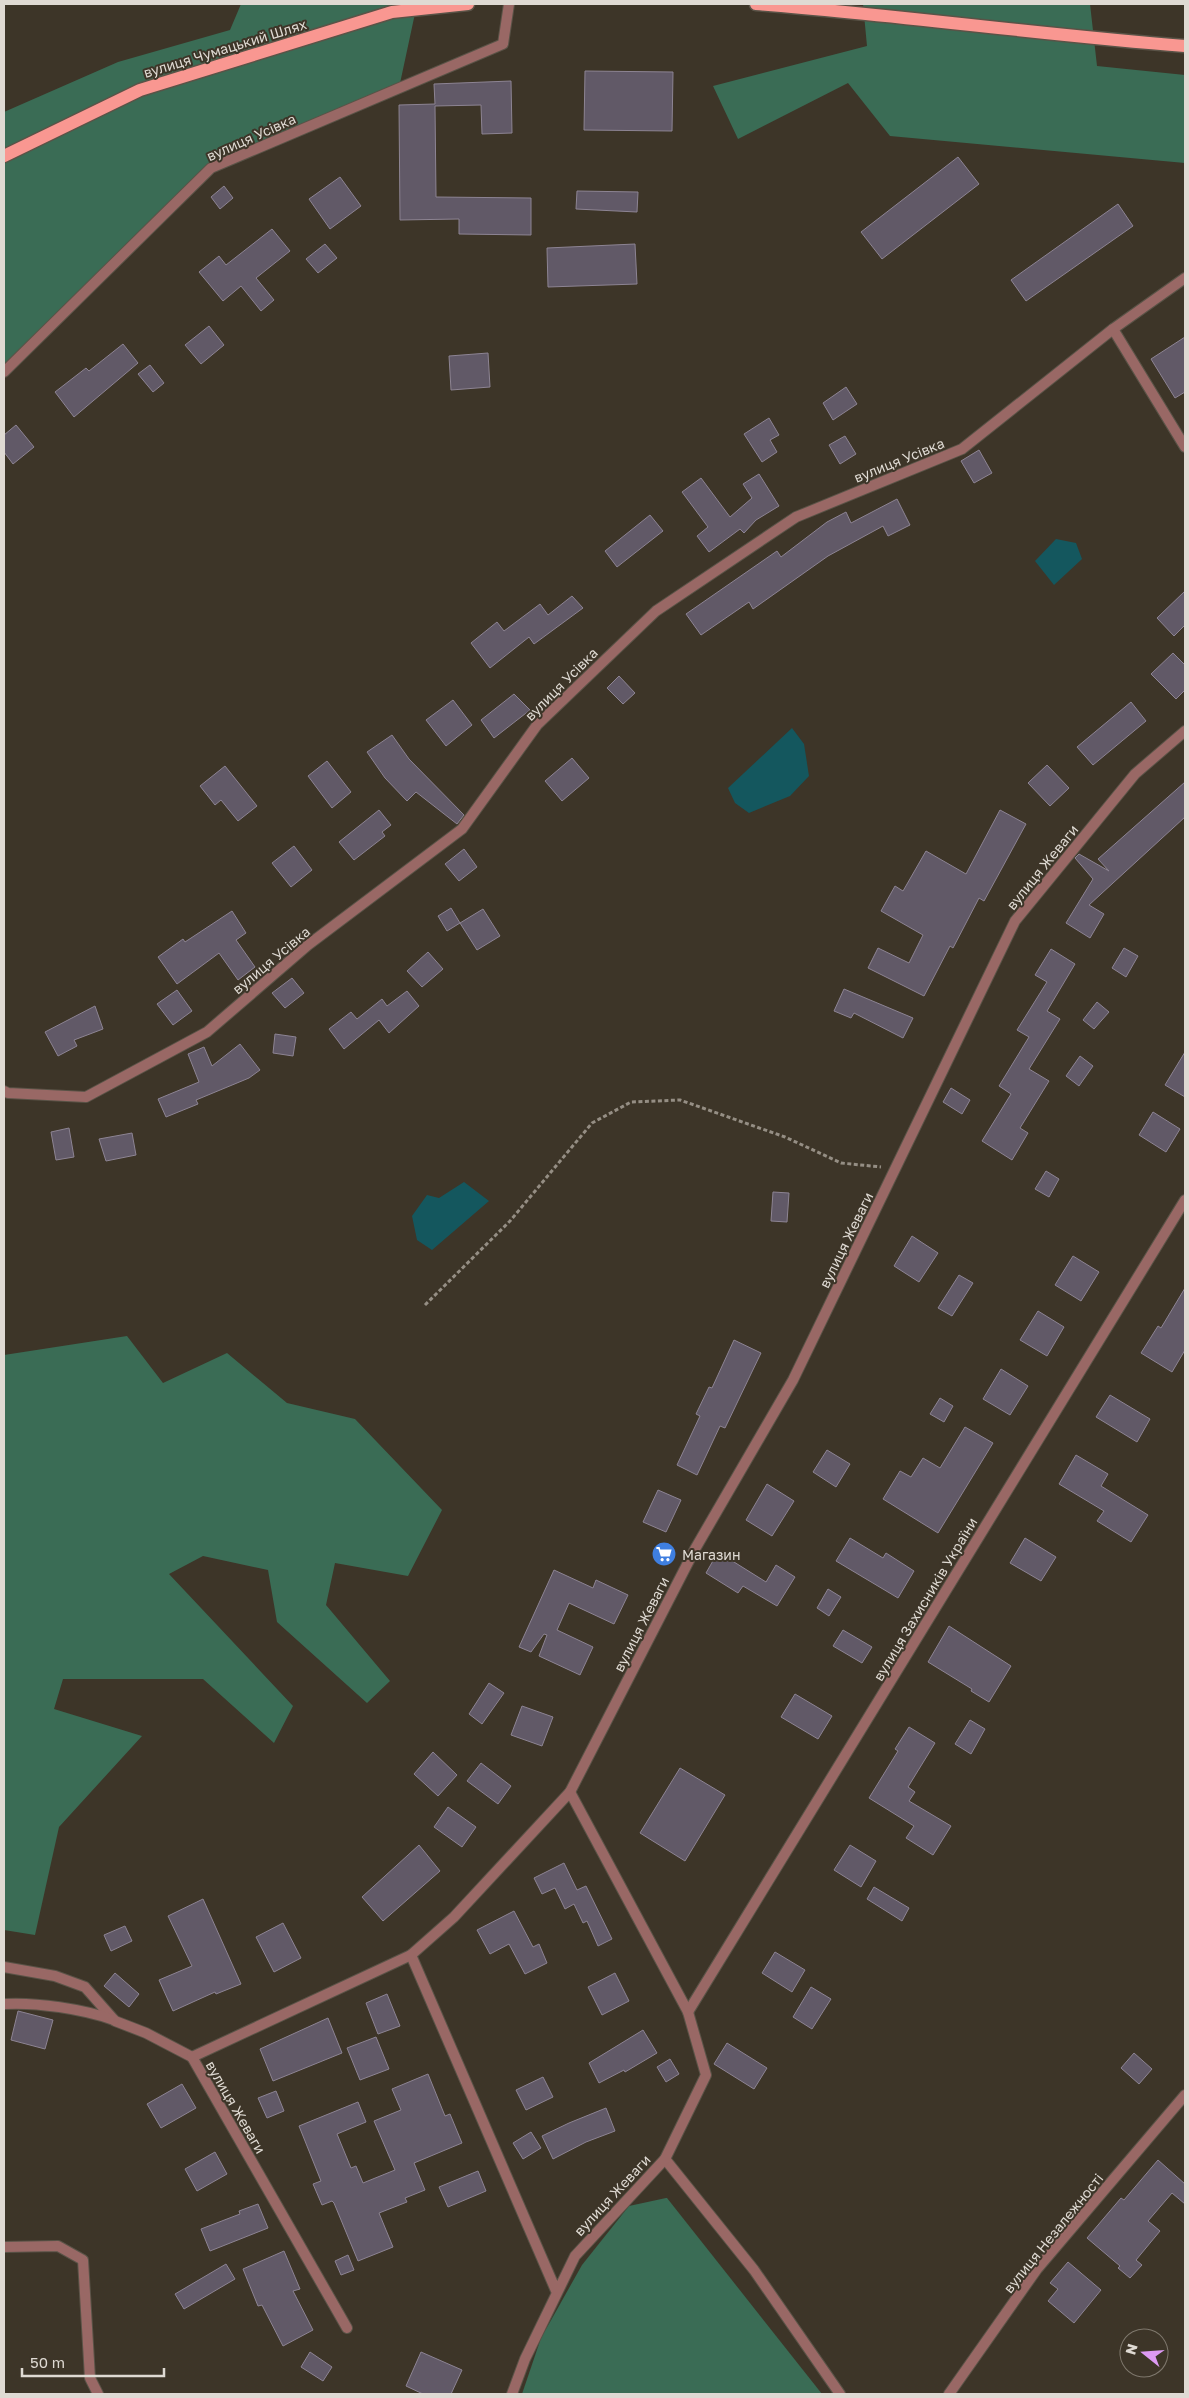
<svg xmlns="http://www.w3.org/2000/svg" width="1189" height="2398" font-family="'Golos Text',sans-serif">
	<rect width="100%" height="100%" fill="#3d3528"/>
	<!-- green -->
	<g fill="#3a6c55">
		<path d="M241 4H417L399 88 211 168 4 372V112L118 62 230 30Z"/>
		<path d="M863 4H1090L1097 66 1185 75V163L890 136 848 83 738 139 713 86 867 46Z"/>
		<path d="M127 1336 163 1383 227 1353 287 1403 355 1419 442 1510 408 1576 335 1563 326 1605 390 1681 367 1703 277 1622 268 1570 203 1556 169 1574 293 1706 274 1743 203 1679H63L54 1709 142 1736 59 1827 35 1935 4 1930V1355Z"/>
		<path d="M666 2198H667L822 2394H522L541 2338 582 2265 629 2206Z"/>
	</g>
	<!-- water -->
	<g fill="#14575e">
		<path d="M1056 539 1076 543 1082 559 1054 585 1035 561Z"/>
		<path d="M792 728 804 744 809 776 790 796 749 813 735 803 728 788Z"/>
		<path d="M464 1182 489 1201 432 1250 417 1240 412 1216 427 1195 439 1198Z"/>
	</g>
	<!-- building -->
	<g fill="#615967" stroke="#8d8493">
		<path d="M585 71 673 72 672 131 584 130Z"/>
		<path d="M511 81 512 133 482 134 481 105 435 106 436 197 531 198V235L459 234V219L400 220 399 105 435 104 434 84Z"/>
		<path d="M958 157 979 184 882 259 861 232Z"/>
		<path d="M340 177 361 206 330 229 309 199Z"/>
		<path d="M224 186 233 198 220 209 211 197Z"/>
		<path d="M577 191 638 192 637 212 576 209Z"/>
		<path d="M1118 204 1133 226 1026 301 1011 280Z"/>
		<path d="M272 229 290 251 256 278 274 300 261 311 241 286 223 301 199 272 219 256 226 265Z"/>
		<path d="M325 244 337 258 318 273 306 259Z"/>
		<path d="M635 244 637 284 548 287 547 248Z"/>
		<path d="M209 326 224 345 201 364 185 345Z"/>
		<path d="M1185 337V392L1175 398 1151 359Z"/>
		<path d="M123 344 138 363 74 417 55 392 86 368 89 371Z"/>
		<path d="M488 353 490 387 451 390 449 356Z"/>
		<path d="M150 365 164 383 153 392 138 374Z"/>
		<path d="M846 387 857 404 833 420 823 403Z"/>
		<path d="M769 418 779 435 770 440 777 452 762 462 744 434Z"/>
		<path d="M16 425 34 447 13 464 4 452V435Z"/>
		<path d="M845 436 856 454 840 464 829 445Z"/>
		<path d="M979 450 992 473 974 483 961 461Z"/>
		<path d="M759 474 779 506 756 520 744 533 740 529 709 552 697 536 708 527 682 492 701 478 730 517 752 498 743 484Z"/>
		<path d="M897 499 910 525 888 536 883 526 828 556 753 609 749 602 701 635 686 614 777 551 781 557 827 522 846 512 851 523Z"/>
		<path d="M650 515 663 531 617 567 605 551Z"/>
		<path d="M1185 591V625L1174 636 1157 618Z"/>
		<path d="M572 596 583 608 534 644 529 637 490 668 471 643 497 622 504 631 540 604 548 615Z"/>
		<path d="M1173 653 1185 665V690L1176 699 1151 674Z"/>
		<path d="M619 676 635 693 623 704 607 688Z"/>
		<path d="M514 694 530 710 494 738 481 720Z"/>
		<path d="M453 700 472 725 446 746 426 720Z"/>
		<path d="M1131 702 1146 721 1093 765 1077 747Z"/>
		<path d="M392 735 409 759 464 815 457 824 416 792 407 801 385 778 367 752Z"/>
		<path d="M572 758 589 778 562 801 545 781Z"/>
		<path d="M327 761 351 792 332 808 308 776Z"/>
		<path d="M1047 765 1069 788 1050 806 1028 783Z"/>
		<path d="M225 766 257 806 238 821 221 800 215 805 200 786Z"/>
		<path d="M1185 782V817L1089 905 1104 914 1090 938 1066 923 1093 879 1075 858 1079 854 1109 871 1098 859Z"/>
		<path d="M379 810 391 825 382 832 385 836 354 860 339 842Z"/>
		<path d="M1000 810 1026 824 984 901 979 898 953 948 950 946 924 996 868 968 878 948 909 963 923 935 881 911 895 886 903 891 926 851 966 874Z"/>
		<path d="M294 846 312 870 291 887 272 863Z"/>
		<path d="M464 849 477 867 459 881 445 864Z"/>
		<path d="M451 908 460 923 447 931 438 916Z"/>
		<path d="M483 909 500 936 477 950 460 923Z"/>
		<path d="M232 911 246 933 236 940 255 967 238 980 219 953 177 984 158 957 183 939 185 942Z"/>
		<path d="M1124 948 1138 956 1126 977 1112 968Z"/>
		<path d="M1051 949 1075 964 1047 1011 1060 1019 1029 1069 1049 1081 1020 1128 1028 1133 1012 1160 982 1141 1011 1094 999 1086 1029 1037 1017 1030 1047 982 1035 975Z"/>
		<path d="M428 952 443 969 422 987 407 971Z"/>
		<path d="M292 978 304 993 285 1008 272 993Z"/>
		<path d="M844 989 913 1018 903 1038 854 1013 851 1018 834 1011Z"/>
		<path d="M177 990 192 1011 173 1025 157 1004Z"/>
		<path d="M407 991 419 1006 389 1033 379 1020 344 1049 329 1029 351 1012 357 1019 382 999 387 1006Z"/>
		<path d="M1097 1002 1109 1012 1094 1029 1083 1020Z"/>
		<path d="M95 1006 103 1029 74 1040 77 1046 58 1056 45 1032Z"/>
		<path d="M275 1034 296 1037 293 1056 273 1053Z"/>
		<path d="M240 1044 260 1070 249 1078 196 1100 198 1104 166 1117 158 1099 199 1082 188 1054 204 1047 212 1066Z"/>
		<path d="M1185 1052V1097L1165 1085Z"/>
		<path d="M1080 1056 1093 1066 1079 1086 1066 1076Z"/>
		<path d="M951 1088 970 1100 962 1114 943 1102Z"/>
		<path d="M1153 1112 1180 1129 1166 1152 1139 1135Z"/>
		<path d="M69 1128 74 1157 56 1160 51 1132Z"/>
		<path d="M132 1133 136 1155 106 1161 99 1139Z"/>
		<path d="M1046 1171 1059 1179 1049 1197 1035 1189Z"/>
		<path d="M773 1192 789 1193 787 1222 771 1221Z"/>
		<path d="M912 1236 938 1253 919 1282 894 1266Z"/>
		<path d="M1073 1256 1099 1272 1081 1301 1055 1285Z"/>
		<path d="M959 1275 973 1283 952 1316 938 1308Z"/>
		<path d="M1185 1288V1350L1172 1372 1141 1353 1158 1326 1161 1328Z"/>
		<path d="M1038 1311 1064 1327 1047 1356 1020 1340Z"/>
		<path d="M734 1340 761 1353 725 1428 720 1426 697 1475 677 1465 700 1416 696 1414 709 1387 712 1388Z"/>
		<path d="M1001 1369 1028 1386 1010 1415 983 1399Z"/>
		<path d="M1110 1395 1150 1419 1137 1442 1096 1417Z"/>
		<path d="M940 1398 953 1406 944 1422 930 1414Z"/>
		<path d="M965 1427 993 1443 938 1533 883 1499 900 1471 911 1477 923 1458 940 1468Z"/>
		<path d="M827 1450 850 1464 836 1487 813 1472Z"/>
		<path d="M1076 1455 1108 1474 1101 1486 1148 1515 1131 1542 1097 1521 1104 1511 1059 1484Z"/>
		<path d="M767 1484 794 1501 772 1536 746 1520Z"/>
		<path d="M658 1490 681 1500 666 1532 643 1522Z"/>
		<path d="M850 1538 883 1558 886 1553 914 1571 898 1598 836 1561Z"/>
		<path d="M1025 1538 1056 1557 1041 1581 1010 1563Z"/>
		<path d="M718 1552 766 1582 776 1565 795 1577 777 1606 743 1586 738 1593 706 1573Z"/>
		<path d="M554 1570 593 1588 596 1580 628 1595 614 1624 569 1603 557 1630 593 1647 580 1675 539 1656 547 1635 544 1634 531 1652 519 1647Z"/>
		<path d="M828 1589 841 1597 829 1616 817 1608Z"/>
		<path d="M949 1626 1011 1666 989 1702 971 1691 972 1689 928 1662Z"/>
		<path d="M843 1630 872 1647 862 1663 833 1646Z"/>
		<path d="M489 1683 504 1693 482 1724 469 1714Z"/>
		<path d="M795 1694 832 1716 818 1739 781 1717Z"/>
		<path d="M522 1706 553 1717 542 1746 511 1735Z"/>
		<path d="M970 1720 985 1729 971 1754 955 1744Z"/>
		<path d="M909 1727 935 1743 908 1787 915 1792 909 1801 951 1826 933 1855 906 1838 914 1826 869 1798 898 1751 895 1749Z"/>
		<path d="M433 1752 457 1775 438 1796 414 1774Z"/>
		<path d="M481 1763 511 1786 498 1804 467 1781Z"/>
		<path d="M680 1768 725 1795 685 1861 640 1833Z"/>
		<path d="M448 1807 476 1827 462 1847 434 1827Z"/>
		<path d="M419 1845 440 1871 383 1921 362 1897Z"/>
		<path d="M850 1845 876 1861 861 1887 834 1870Z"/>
		<path d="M564 1863 577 1890 586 1886 612 1939 598 1946 587 1921 583 1923 574 1904 565 1909 555 1888 542 1894 534 1878Z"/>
		<path d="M874 1887 909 1908 902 1921 867 1899Z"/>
		<path d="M203 1899 241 1984 216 1994 215 1992 173 2011 159 1980 192 1966 168 1916Z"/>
		<path d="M514 1911 533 1947 539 1944 547 1963 525 1974 509 1944 490 1954 477 1930Z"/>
		<path d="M283 1923 301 1958 274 1972 256 1937Z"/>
		<path d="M125 1926 132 1941 111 1951 104 1935Z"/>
		<path d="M775 1952 805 1970 792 1992 762 1973Z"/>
		<path d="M115 1973 139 1994 129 2007 104 1986Z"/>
		<path d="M615 1973 629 2001 602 2015 588 1987Z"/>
		<path d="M811 1987 831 1999 812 2029 793 2017Z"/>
		<path d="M387 1994 400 2026 378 2034 366 2003Z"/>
		<path d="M18 2011 53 2020 45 2049 11 2040Z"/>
		<path d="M328 2018 342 2053 273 2081 260 2049Z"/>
		<path d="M643 2030 657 2053 625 2072 624 2070 599 2083 589 2063Z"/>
		<path d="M376 2037 389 2069 360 2080 347 2048Z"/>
		<path d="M727 2043 767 2068 754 2089 714 2064Z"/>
		<path d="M1134 2053 1152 2069 1139 2084 1121 2068Z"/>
		<path d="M670 2059 679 2074 666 2082 657 2067Z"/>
		<path d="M428 2074 445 2116 450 2114 462 2143 414 2163 425 2190 405 2198 407 2202 379 2213 393 2247 358 2261 334 2203 332 2201 322 2205 313 2184 321 2181 299 2126 358 2102 366 2122 337 2134 351 2168 356 2166 363 2183 395 2170 374 2121 401 2110 392 2089Z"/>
		<path d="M543 2077 553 2097 526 2110 516 2090Z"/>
		<path d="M182 2084 196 2108 161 2128 147 2104Z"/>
		<path d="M276 2091 284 2111 267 2118 258 2098Z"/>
		<path d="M606 2108 615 2131 586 2142 553 2159 542 2136 569 2123Z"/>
		<path d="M531 2132 541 2148 523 2159 513 2143Z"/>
		<path d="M215 2152 227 2174 197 2191 185 2169Z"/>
		<path d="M1158 2160 1185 2184V2204L1172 2193 1148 2221 1160 2231 1136 2260 1142 2265 1130 2278 1118 2268 1120 2266 1087 2238 1121 2198 1124 2200Z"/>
		<path d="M478 2171 486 2191 448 2207 439 2187Z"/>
		<path d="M258 2204 268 2228 210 2251 201 2229 240 2214 239 2211Z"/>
		<path d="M284 2251 300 2289 293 2291 313 2330 283 2346 262 2305 258 2306 243 2269Z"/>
		<path d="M348 2255 354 2270 341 2275 335 2261Z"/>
		<path d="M1068 2262 1101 2290 1074 2323 1048 2301 1058 2289 1050 2283Z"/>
		<path d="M226 2264 235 2279 184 2309 175 2294Z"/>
		<path d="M310 2352 332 2367 323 2381 301 2367Z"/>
		<path d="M421 2352 462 2370 451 2394H423L406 2386Z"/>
	</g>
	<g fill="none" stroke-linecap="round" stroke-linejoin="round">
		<defs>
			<g id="minor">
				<path d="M1113 329 1185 447"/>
				<path d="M4 372 211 168 503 44 509 4"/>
				<path d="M4 1091 8 1093 86 1097 207 1032 308 945 462 829 537 725 656 611 796 517 962 449 1113 329 1185 278"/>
				<path d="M570 1792 695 1549 793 1380 1015 921 1135 774 1185 731"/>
				<path d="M4 1967 55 1976 85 1987 115 2021 146 2033 192 2057"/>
				<path d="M4 2004C36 2002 83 2009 114 2020"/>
				<path d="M688 2012 1185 1200"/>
				<path d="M665 2159 754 2270 840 2394"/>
				<path d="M4 2247 58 2246 83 2260 90 2378 98 2394"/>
				<path d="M347 2328 192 2057 411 1955"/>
				<path d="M512 2394 525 2359 575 2256 665 2159 706 2075 688 2012 570 1792 454 1917 411 1955 557 2293"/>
				<path d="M949 2394 1037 2269 1185 2095"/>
			</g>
			<g id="primary">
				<path d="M756 4C899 15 1042 35 1185 46"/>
				<path d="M4 156 140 90 392 12 468 4"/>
			</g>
		</defs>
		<!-- minor casing -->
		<use href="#minor" stroke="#5a5347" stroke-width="12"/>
		<!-- primary casing -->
		<use href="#primary" stroke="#5a5347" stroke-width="15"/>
		<!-- path -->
		<path stroke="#958e84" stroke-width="3" stroke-dasharray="4 2.5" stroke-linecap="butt" d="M425 1305 510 1221 592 1123 631 1102 680 1100 785 1137 841 1163 881 1167"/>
		<!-- minor -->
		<use href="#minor" stroke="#996865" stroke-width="10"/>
		<!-- primary -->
		<use href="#primary" stroke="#f99791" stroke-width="12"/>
	</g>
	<!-- icons -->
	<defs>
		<symbol id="supermarket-disc" viewBox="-11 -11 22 22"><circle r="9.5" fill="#3f7fe0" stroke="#3d3528"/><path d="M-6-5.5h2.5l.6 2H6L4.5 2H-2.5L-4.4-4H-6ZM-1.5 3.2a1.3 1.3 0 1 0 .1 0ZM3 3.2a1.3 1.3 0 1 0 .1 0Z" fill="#fff"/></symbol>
	</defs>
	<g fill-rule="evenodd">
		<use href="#supermarket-disc" x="650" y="1540" width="28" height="28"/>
	</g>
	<g text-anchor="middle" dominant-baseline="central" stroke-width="4" stroke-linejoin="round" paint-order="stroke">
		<!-- street labels -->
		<g font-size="14" fill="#dfdad3" stroke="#3d3528">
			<text transform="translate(225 48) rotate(-17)">вулиця Чумацький Шлях</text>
			<text transform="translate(251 137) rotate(-24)">вулиця Усівка</text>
			<text transform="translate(899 460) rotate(-22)">вулиця Усівка</text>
			<text transform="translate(561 684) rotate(-45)">вулиця Усівка</text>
			<text transform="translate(1042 867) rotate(-51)">вулиця Жеваги</text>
			<text transform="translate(271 960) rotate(-40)">вулиця Усівка</text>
			<text transform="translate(846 1240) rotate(-64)">вулиця Жеваги</text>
			<text transform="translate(925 1599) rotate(-59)">вулиця Захисників України</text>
			<text transform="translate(641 1624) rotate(-63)">вулиця Жеваги</text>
			<text transform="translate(236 2107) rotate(60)">вулиця Жеваги</text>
			<text transform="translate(612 2195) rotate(-47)">вулиця Жеваги</text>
			<text transform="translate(1053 2233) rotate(-51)">вулиця Незалежності</text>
		</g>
		<!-- poi labels -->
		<g font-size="14" fill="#dfdad3" stroke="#3d3528" text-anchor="start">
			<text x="682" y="1554">Магазин</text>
		</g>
	</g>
	<!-- border -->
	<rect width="1189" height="2398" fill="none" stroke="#dfdad3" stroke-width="10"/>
	<!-- north arrow -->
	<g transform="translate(1144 2353) rotate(287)"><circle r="24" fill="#3d3528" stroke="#7e776c"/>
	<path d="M0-4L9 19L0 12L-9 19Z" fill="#dd99f3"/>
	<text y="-8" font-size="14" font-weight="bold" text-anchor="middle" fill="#dfdad3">N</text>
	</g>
	<!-- scale -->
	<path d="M22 2368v8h142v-8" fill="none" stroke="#dfdad3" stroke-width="2.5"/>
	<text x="30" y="2368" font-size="15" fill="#dfdad3" stroke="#3d3528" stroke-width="4" paint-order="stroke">50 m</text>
</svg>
